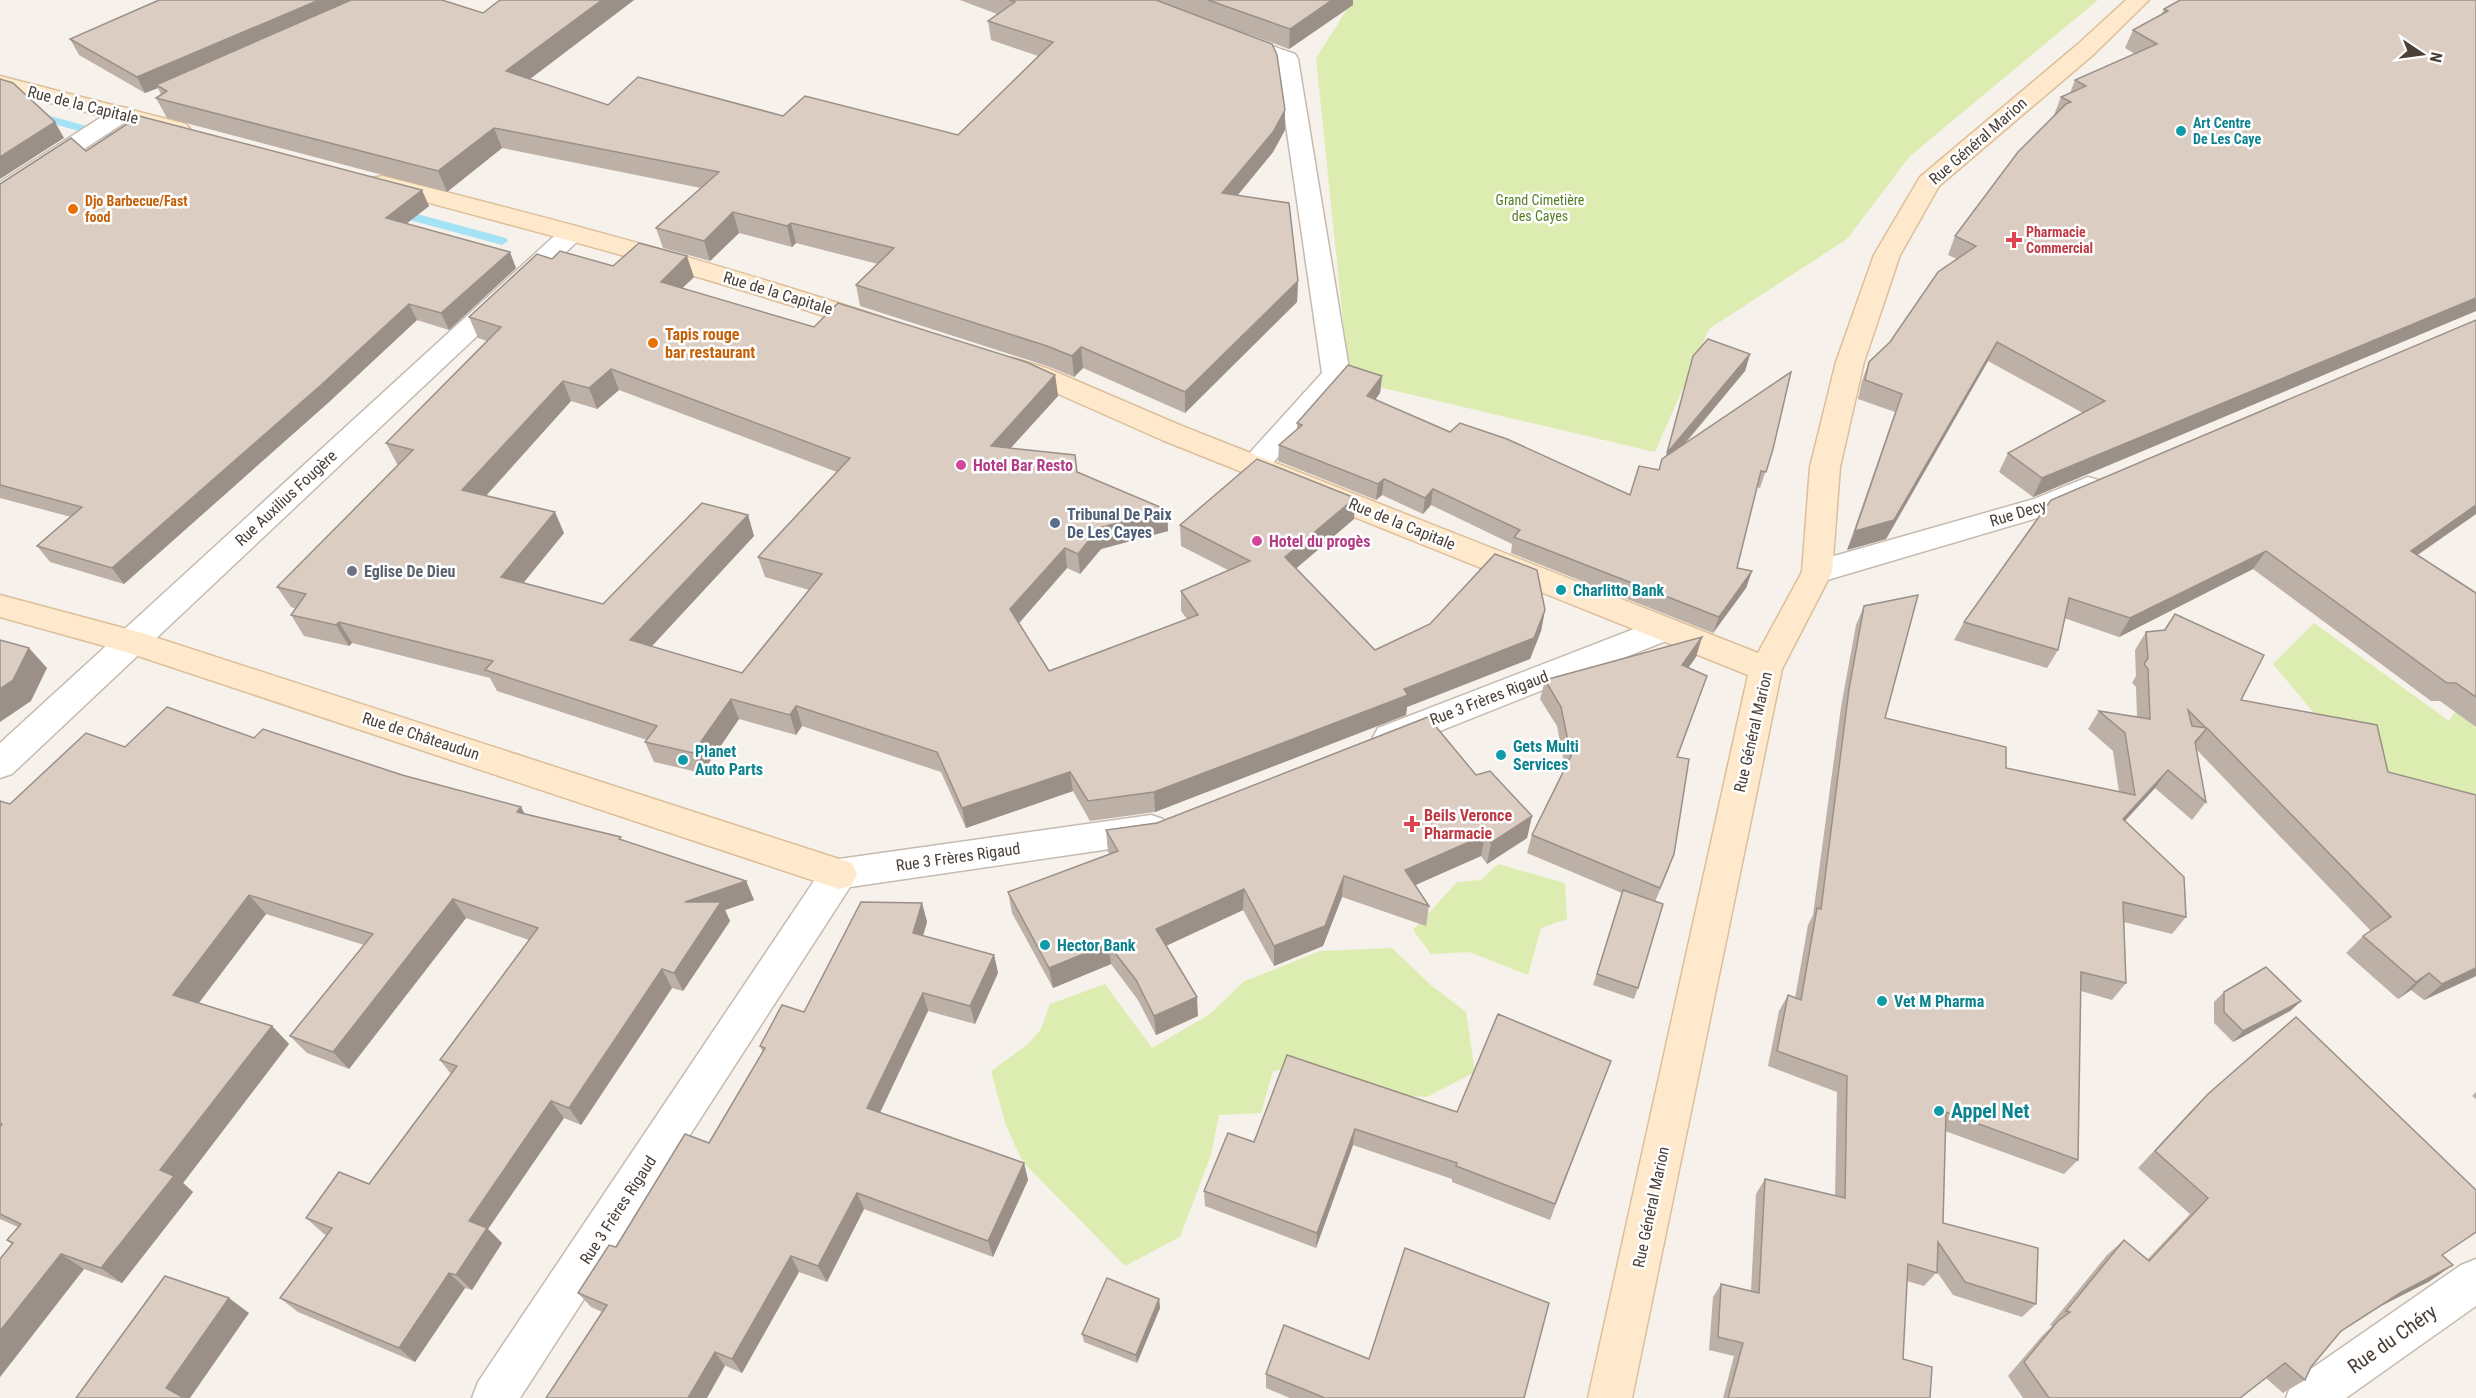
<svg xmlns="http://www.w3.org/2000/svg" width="2476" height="1398" font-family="'Roboto Condensed',sans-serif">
	<rect width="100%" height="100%" fill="#f6f1eb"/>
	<!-- green -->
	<g fill="#ddedb1">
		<path d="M1353 0H2098L1910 156 1847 239 1709 329 1655 452 1349 380 1316 58Z"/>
		<path d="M2314 623 2449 721 2457 709 2476 728V816L2381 785 2323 724 2273 664Z"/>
		<path d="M1498 864 1565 883 1567 919 1541 928 1528 975 1469 952 1431 954 1413 930 1457 882 1481 880Z"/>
		<path d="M1392 948 1432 986 1466 1012 1475 1072 1427 1097 1362 1093 1297 1067 1273 1071 1261 1113 1219 1115 1211 1155 1180 1237 1125 1266 1023 1162 1006 1126 991 1071 1027 1045 1041 1029 1050 1004 1105 984 1152 1048 1210 1014 1243 982 1320 951Z"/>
	</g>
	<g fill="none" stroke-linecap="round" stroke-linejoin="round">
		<!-- stream -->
		<g fill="#a4e3f6" fill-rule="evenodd">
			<path d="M0 102 133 139 135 141 129 145 0 109Z"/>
			<path d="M395 208 506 238 508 241 502 245 391 215 389 212 391 209Z"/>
		</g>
		<defs>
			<g id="street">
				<path d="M1235 33 1295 54 1298 59 1350 375 1265 472 1255 475 1245 472 1241 465 1245 458 1322 373 1277 63 1227 45 1224 40 1227 35Z"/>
				<path d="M122 107 130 109 133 114 130 119 9 198 0 200V182L114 109Z"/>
				<path d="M572 225 581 228 585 233 581 238 12 774 0 778V743L563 228Z"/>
				<path d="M2088 477 2098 480 2103 487 2098 494 2054 513 1817 583 1806 580 1802 572 1806 564 2034 499Z"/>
				<path d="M1665 617 1676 621 1681 629 1676 637 1402 746 1390 750 1378 746 1373 737 1378 728Z"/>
				<path d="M1151 815 1163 819 1169 829 1163 839 1151 843 850 887 520 1398H472L478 1382 826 863 839 859Z"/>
				<path d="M2476 1259V1306L2346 1398H2286L2292 1382 2461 1265Z"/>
			</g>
			<g id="secondary">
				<path d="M2126 0H2149L2094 54 1939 186 1900 255 1864 362 1840 467 1832 572 1782 669 1632 1398H1588L1748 675 1162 440 1029 381 1003 373 999 367 1003 361 1013 358 1049 369 1182 426 1758 653 1802 572 1810 467 1836 362 1874 255 1920 177 2078 44Z"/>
				<path d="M0 76 186 124 190 129 186 134 178 136 0 90Z"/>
				<path d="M382 176C551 218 719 263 884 318L888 324 884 330 875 332 866 330C704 275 538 232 373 188L370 183 373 178Z"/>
				<path d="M0 595 142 633 839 859 852 863 857 874 852 885 839 889 126 652 0 617Z"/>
			</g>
		</defs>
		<!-- street casing -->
		<use href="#street" stroke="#c6baaf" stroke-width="3"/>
		<!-- secondary casing -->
		<use href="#secondary" stroke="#dcbf9a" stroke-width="3"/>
		<!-- street -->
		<use href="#street" fill="#fff" fill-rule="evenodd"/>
		<!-- secondary -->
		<use href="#secondary" fill="#ffe9cc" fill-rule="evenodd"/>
	</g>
	<!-- wall -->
	<g fill="#bdb0a7" fill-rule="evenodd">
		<path d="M500 0H634L530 79 608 105 783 116 958 135 1038 56 991 40 988 21 997 14 960 0H1353V5L1289 49 1248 34 1285 130 1273 152 1238 195 1298 281 1297 302 1185 413 1083 368 1074 377 1050 367 860 306 856 285 878 264 796 243 792 247 739 233 710 261 663 248 656 228 701 188 502 148 447 192 167 118 156 98 161 94 158 88 145 93 79 55 70 39 483 13Z"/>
		<path d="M2476 0V311L2033 497 1999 472 2008 453 2083 413 1988 361 1886 539 1847 550 1895 412 1858 399 1862 381 1869 362 1890 342 1957 259 1948 255 1955 236 2055 115H2054L2061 97 2070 93 2075 80 2135 54 2125 48 2133 30 2161 15 2164 9Z"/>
		<path d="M86 151 429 206 406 224 516 268 449 330 417 320 329 402 124 584 50 562 37 546 71 517 0 498V184Z"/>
		<path d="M552 259 613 266 694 277 682 288 814 327 1055 375 1058 396 1011 448 1077 472 1167 510 1168 531 1101 549 1080 574 1067 568 1019 623 1049 671 1187 619 1181 611V591L1228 570 1181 546 1180 525 1355 498 1354 519 1296 568 1375 650 1545 610 1541 631 1530 659 1407 707 1406 715 1155 812 1090 821 1073 791 966 828 941 772 802 726 796 735 739 719 702 773 654 762 645 742 647 740 497 691 490 678 352 643 349 646 304 636 291 615 296 609 291 607 277 587 399 465 397 464 386 443 487 341 478 338 469 317ZM619 390 837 472 758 557 765 577 809 590 742 673 652 646 754 536 748 515 603 604 523 583 564 533 486 496 571 401 597 409Z"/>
		<path d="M2476 320V514L2417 555 2476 593V727L2440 701H2431L2253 569 2119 637 2064 618 2058 650 2047 668 1954 640 1964 622Z"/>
		<path d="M1750 354 1745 371 1685 444 1773 449 1760 488 1757 487 1737 568 1752 571 1746 588 1713 633 1511 553 1512 544 1431 505 1423 514 1382 495 1376 500 1278 461 1279 445 1297 429V423L1382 376 1380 393 1375 400 1450 432 1630 495 1659 470 1666 456 1693 356Z"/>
		<path d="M1864 606 1885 718 2006 768 2119 792 2113 751 2088 729 2099 711 2137 717 2136 687 2132 683 2136 676 2135 650 2146 632 2164 630 2175 614 2241 700 2388 772 2476 976 2424 1000 2411 990 2398 999 2346 953 2363 936 2371 931 2196 749 2206 802 2192 820 2155 788 2125 821 2186 917 2172 934 2124 922 2126 983 2112 1000 2081 991 2078 1160 2064 1174 1945 1131 1943 1223 2036 1304 2022 1317 1953 1295 1937 1272 1924 1286 1907 1281 1903 1359 1930 1398H1723L1734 1356 1709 1350 1713 1297 1721 1284 1751 1291 1756 1194 1765 1179 1835 1196 1837 1092 1768 1066 1779 1011 1788 995 1795 998 1808 925 1813 915 1841 707 1856 625Z"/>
		<path d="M1702 637 1696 657 1688 668 1707 676 1677 757 1674 854 1655 901 1638 988 1634 999 1593 985 1622 893 1527 853 1532 835 1565 768 1557 726 1540 699 1545 680Z"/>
		<path d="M254 738 402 775 525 814 622 840 746 881 754 900 725 910 730 921 683 991 672 988 581 1125 564 1118 488 1229 502 1243 472 1290 465 1288 415 1362 298 1312 280 1298 327 1235 324 1234 306 1218 369 1184 451 1074 440 1060 529 940 466 918 349 1069 307 1053 290 1036 364 945 266 914 199 1003 272 1026 289 1044 183 1183 193 1192 122 1283 84 1269 0 1377V1259L12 1244 7 1240 18 1227 0 1219V801L10 804 125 747Z"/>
		<path d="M1476 775 1532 816 1527 838 1487 864 1481 856 1415 885 1429 906 1426 926 1342 897 1323 946 1274 966 1243 910 1166 946 1198 1016 1156 1035 1138 1000 1111 964 1053 988 1012 913 1008 892 1110 854 1108 852 1106 830Z"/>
		<path d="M922 903 927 922 923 936 994 955 998 973 975 1024 928 1011 880 1113 1024 1163 1028 1180 993 1257 864 1209 827 1282 799 1272 742 1373 591 1307 578 1293 616 1247 709 1143 763 1052 760 1046 804 1012Z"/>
		<path d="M2224 992 2301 1001 2290 1011 2233 1042 2214 1023V1002Z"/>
		<path d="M1611 1061 1550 1220 1452 1182V1179L1353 1145 1316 1248 1205 1206 1204 1191 1254 1142 1457 1112Z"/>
		<path d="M2476 1092V1099L2472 1096Z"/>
		<path d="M2208 1094 2442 1255 2430 1281 2377 1308 2341 1331 2311 1367 2305 1380 2283 1393 2266 1378 2240 1398H2023L2008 1376 2042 1336 2052 1326 2050 1325 2107 1255 2124 1240 2148 1259 2190 1214 2138 1168 2190 1112Z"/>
		<path d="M1159 1299 1160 1308 1137 1363 1084 1342 1082 1334Z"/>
		<path d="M1369 1359 1524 1398H1290L1266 1388V1374Z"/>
	</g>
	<!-- shaded-wall -->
	<g fill="#9a9088">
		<path d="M319 0H362L156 85 158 88 145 93 137 77Z"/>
		<path d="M602 0H634L514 91 506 71Z"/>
		<path d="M1332 0H1353V5L1289 49 1290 29Z"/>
		<path d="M1285 110V130L1273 152 1222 214V193Z"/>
		<path d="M55 122 64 138 0 179V157Z"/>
		<path d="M494 128 502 148 447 192 438 171Z"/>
		<path d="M422 190 429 206 393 234 386 218Z"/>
		<path d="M733 212 739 233 710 261 704 241Z"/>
		<path d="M791 223 796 243 792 247 787 226Z"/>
		<path d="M510 252 516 268 449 330 441 313Z"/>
		<path d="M687 256 694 277 667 303 661 282Z"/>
		<path d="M1298 281 1297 302 1185 413V392Z"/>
		<path d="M2476 298V311L2033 497 2042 478Z"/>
		<path d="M409 304 417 320 329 402 124 584 112 568Z"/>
		<path d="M1997 342 1988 361 1886 539 1847 550 1855 531Z"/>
		<path d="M1081 347 1083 368 1074 377 1072 356Z"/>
		<path d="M1750 354 1745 371 1662 470 1667 453Z"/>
		<path d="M611 369 619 390 597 409 589 388Z"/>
		<path d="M1055 375 1058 396 994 466 991 446Z"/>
		<path d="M1382 376 1380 393 1365 413 1367 396Z"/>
		<path d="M563 381 571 401 472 511 462 490Z"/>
		<path d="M1384 479 1382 495 1376 500 1378 484Z"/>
		<path d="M1433 489 1431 505 1423 514 1425 498Z"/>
		<path d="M1355 498 1354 519 1285 578V557Z"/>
		<path d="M2476 505V514L2396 570 2411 551Z"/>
		<path d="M1167 510 1168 531 1101 549 1080 574 1078 554 1099 528Z"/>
		<path d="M555 512 564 533 511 598 501 577Z"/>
		<path d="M748 515 754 536 639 660 630 640Z"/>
		<path d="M1065 548 1067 568 1013 630 1010 609Z"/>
		<path d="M2266 551 2253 569 2119 637 2130 618Z"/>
		<path d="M1752 571 1746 588 1713 633 1719 617Z"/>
		<path d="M1545 610 1541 631 1530 659 1407 707 1406 715 1155 812 1154 792 1404 689Z"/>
		<path d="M339 622 352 643 349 646 336 625Z"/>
		<path d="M1702 637 1696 657 1676 685 1682 665Z"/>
		<path d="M29 648 47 668 31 701 0 722V689Z"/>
		<path d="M731 699 739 719 702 773 693 753Z"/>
		<path d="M796 706 802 726 796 735 790 715Z"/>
		<path d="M2207 728 2193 747 2195 742Z"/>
		<path d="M2168 770 2155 788 2111 836 2123 819Z"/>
		<path d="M1070 772 1073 791 966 828 962 808Z"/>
		<path d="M521 807 532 827 517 812Z"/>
		<path d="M1532 816 1527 838 1487 864 1491 843Z"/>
		<path d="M1485 835 1481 856 1402 891 1405 870Z"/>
		<path d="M1674 854 1667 873 1653 906 1660 888Z"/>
		<path d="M1344 876 1342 897 1323 946 1274 966V946Z"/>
		<path d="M746 881 754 900 725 910 730 921 683 991 674 973 685 902Z"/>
		<path d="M1244 889 1243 910 1157 950 1156 929Z"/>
		<path d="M249 895 266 914 191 1013 173 995Z"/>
		<path d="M453 899 466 918 349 1069 333 1052Z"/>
		<path d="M922 903 927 922 918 952 913 933Z"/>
		<path d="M1108 944 1111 964 1053 988 1049 968Z"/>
		<path d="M994 955 998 973 975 1024 970 1006Z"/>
		<path d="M2476 968V976L2424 1000 2442 984Z"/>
		<path d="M662 969 672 988 581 1125 569 1108Z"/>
		<path d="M2429 973 2411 990 2398 999 2416 982Z"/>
		<path d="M923 993 928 1011 874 1125 867 1108Z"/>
		<path d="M1197 997 1198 1016 1156 1035 1154 1016Z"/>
		<path d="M2301 1001 2290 1011 2233 1042 2243 1031Z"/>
		<path d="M272 1026 289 1044 183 1183 193 1192 122 1283 101 1268 160 1170Z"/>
		<path d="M551 1101 564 1118 488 1229 502 1243 472 1290 456 1275 469 1221Z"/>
		<path d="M1355 1129 1353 1145 1316 1248 1317 1233Z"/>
		<path d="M1024 1163 1028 1180 993 1257 988 1241Z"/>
		<path d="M857 1193 864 1209 827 1282 818 1266Z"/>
		<path d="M61 1254 84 1269 0 1377V1331Z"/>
		<path d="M791 1256 799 1272 742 1373 732 1359Z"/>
		<path d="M2453 1265 2430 1281 2377 1308 2400 1293Z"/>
		<path d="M449 1273 465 1288 415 1362 399 1348Z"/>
		<path d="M229 1298 249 1313 190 1398H182L166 1388Z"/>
		<path d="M1159 1299 1160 1308 1137 1363 1136 1355Z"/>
		<path d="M715 1352 725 1366 707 1398H688Z"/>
	</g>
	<!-- building -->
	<g fill="#dccdc2" stroke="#9a9088" stroke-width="1.5" fill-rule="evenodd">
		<path d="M159 0H319L137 77 70 39Z"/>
		<path d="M351 0H442L483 13 500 0H602L506 71 608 105 638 77 783 116 805 96 958 135 1053 42 988 21 1015 2 1009 0H1156L1272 44 1277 55 1285 110 1273 132 1222 193 1289 203 1298 281 1185 392 1081 347 1072 356 1047 346 856 285 894 248 791 223 787 226 733 212 704 241 656 228 719 172 494 128 438 171 156 98 167 91 156 85Z"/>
		<path d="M1208 0H1332L1290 29Z"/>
		<path d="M2180 0H2476V298L2042 478 2008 453 2105 401 1997 342 1894 520 1855 531 1902 394 1865 380 1869 362 1890 342 1938 272 1976 246 1955 236 2018 152 2066 104 2071 102 2061 97 2086 86 2075 80 2157 44 2133 30 2168 11 2164 9Z"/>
		<path d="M0 79 13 83 55 122 0 157Z"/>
		<path d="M139 116 422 190 386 218 510 252 441 313 409 304 320 386 112 568 37 546 82 507 0 485V184L71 138 86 151Z"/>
		<path d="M639 243 687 256 661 282 814 327 838 303 1026 362 1055 375 991 446 1075 455 1077 472 1167 510 1099 528 1078 554 1065 548 1010 609 1049 671 1198 615 1181 591 1250 561 1180 525 1257 459 1355 498 1285 557 1375 650 1430 624 1495 554 1537 570 1545 610 1534 638 1404 689 1408 695 1154 792 1088 801 1070 772 962 808 937 752 796 706 790 715 731 699 693 753 645 742 657 726 485 670 493 661 339 622 336 625 291 615 306 594 277 587 413 450 386 443 501 327 469 317 537 254 552 259 560 251 613 266ZM611 369 850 458 758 557 822 574 742 673 630 640 748 515 702 503 603 604 501 577 555 512 462 490 563 381 589 388Z"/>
		<path d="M2476 320V505L2411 551 2476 593V697L2456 683H2447L2266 551 2130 618 2069 598 2058 650 1964 622 2051 500Z"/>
		<path d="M1708 339 1750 354 1667 453 1693 356Z"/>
		<path d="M1348 365 1382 376 1367 396 1450 432 1460 423 1507 439 1630 495 1639 466 1659 470 1662 459 1791 372 1773 449 1766 472 1761 471 1737 568 1752 571 1719 617 1514 537 1520 530 1433 489 1425 498 1384 479 1378 484 1279 445 1302 425 1297 423Z"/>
		<path d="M1918 595 1885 718 2006 747V768L2135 795 2125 733 2099 711 2150 719 2148 669 2144 664 2148 658 2146 632 2165 630 2175 614 2264 655 2241 700 2377 725 2388 772 2476 795V968L2442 984 2429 973 2416 982 2363 936 2391 917 2207 728 2195 742 2206 802 2168 770 2123 819 2184 877 2186 917 2123 902 2126 983 2081 972 2078 1160 1946 1112 1943 1223 2038 1248 2036 1304 1965 1282 1938 1242 1937 1273 1908 1264 1903 1359 1932 1367 1930 1398H1728L1743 1343 1718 1337 1721 1284 1759 1293 1765 1179 1845 1198 1847 1076 1777 1051 1788 995 1801 1000 1817 908 1821 909 1849 689 1864 606ZM2188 710 2206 728 2192 726Z"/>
		<path d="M1702 637 1682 665 1707 676 1677 757 1689 759 1674 854 1660 888 1532 835 1571 756 1561 707 1545 680Z"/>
		<path d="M0 640 29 648 13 680 0 689Z"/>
		<path d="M167 707 254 738 263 729 402 775 521 807 517 812 621 837 619 839 746 881 685 902H721L674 973 662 969 569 1108 551 1101 469 1221 487 1228 456 1275 449 1273 399 1348 280 1298 332 1228 306 1218 339 1172 369 1184 457 1066 440 1060 538 928 453 899 333 1052 290 1036 373 934 249 895 173 995 272 1026 160 1170 174 1176 101 1268 61 1254 0 1331V1259L13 1243 7 1240 21 1224 0 1214V1127L2 1124 0 1123V801L10 804 86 733 125 747Z"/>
		<path d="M1428 717 1476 775 1490 771 1532 816 1491 843 1485 835 1405 870 1429 906 1344 876 1325 926 1274 946 1244 889 1156 929 1197 997 1154 1016 1136 980 1108 944 1049 968 1008 892 1118 851 1106 830 1157 823Z"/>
		<path d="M1623 890 1663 904 1638 988 1597 974Z"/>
		<path d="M861 902 922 903 913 933 994 955 970 1006 923 993 867 1108 1024 1163 988 1241 857 1193 818 1266 791 1256 732 1359 715 1352 688 1398H546L607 1305 578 1293 609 1245 616 1247 685 1134 709 1143 765 1048 760 1046 782 1005 804 1012Z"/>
		<path d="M2266 967 2301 1001 2243 1031 2224 1012V992Z"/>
		<path d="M1498 1014 1611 1061 1555 1204 1456 1166 1457 1163 1355 1129 1317 1233 1204 1191 1228 1133 1254 1142 1287 1055 1457 1112Z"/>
		<path d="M2296 1017 2476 1190V1232L2442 1255 2453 1265 2400 1293 2341 1331 2311 1367 2305 1380 2285 1363 2240 1398H2049L2024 1362 2058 1321 2070 1312 2066 1311 2124 1240 2149 1261 2208 1198 2155 1151 2208 1094Z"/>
		<path d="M1405 1248 1549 1303 1524 1398H1325L1266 1374 1284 1325 1369 1359Z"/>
		<path d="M165 1276 229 1298 166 1388 184 1398H76Z"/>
		<path d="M1107 1278 1159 1299 1136 1355 1082 1334Z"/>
	</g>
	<!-- markers -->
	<g fill="#0f9aa8" stroke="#fff" stroke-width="2">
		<circle cx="2181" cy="131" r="6"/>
		<circle cx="1561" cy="590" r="6"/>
		<circle cx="1501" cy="755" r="6"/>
		<circle cx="683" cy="760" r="6"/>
		<circle cx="1045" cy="945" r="6"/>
		<circle cx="1882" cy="1001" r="6"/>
		<circle cx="1939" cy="1111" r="6"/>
	</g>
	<g fill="#e8710a" stroke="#fff" stroke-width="2">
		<circle cx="73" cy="209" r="6"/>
		<circle cx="653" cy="343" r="6"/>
	</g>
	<g fill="#e0444e" stroke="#fff" stroke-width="2">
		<path d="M2011 231h6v6h6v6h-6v6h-6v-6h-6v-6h6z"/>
		<path d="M1409 815h6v6h6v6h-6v6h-6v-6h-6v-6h6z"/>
	</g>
	<g fill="#d1479c" stroke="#fff" stroke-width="2">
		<circle cx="961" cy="465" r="6"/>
		<circle cx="1257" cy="541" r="6"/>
	</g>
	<circle fill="#5c6f8a" stroke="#fff" stroke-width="2" cx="1055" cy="523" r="6"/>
	<circle fill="#6b7280" stroke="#fff" stroke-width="2" cx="352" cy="571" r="6"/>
	<g text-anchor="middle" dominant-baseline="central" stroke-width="5" stroke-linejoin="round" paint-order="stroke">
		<!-- far-culture labels -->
		<g font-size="14" font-weight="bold" fill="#0d838f" stroke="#fff" text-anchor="start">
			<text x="2193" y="123">Art Centre<tspan x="2193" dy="16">De Les Caye</tspan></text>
		</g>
		<!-- far-park labels -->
		<g font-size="14" fill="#557d24" stroke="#fff">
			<text x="1540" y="200">Grand Cimetière<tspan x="1540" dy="16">des Cayes</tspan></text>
		</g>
		<!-- far-food labels -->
		<g font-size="14" font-weight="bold" fill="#c56008" stroke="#fff" text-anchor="start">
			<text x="85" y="201">Djo Barbecue/Fast<tspan x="85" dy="16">food</tspan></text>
		</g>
		<!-- far-health labels -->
		<g font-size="14" font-weight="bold" fill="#be3a42" stroke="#fff" text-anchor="start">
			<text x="2026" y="232">Pharmacie<tspan x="2026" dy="16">Commercial</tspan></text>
		</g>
		<!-- street labels -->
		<g font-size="16" fill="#4b4038" stroke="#fff">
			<text transform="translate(83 105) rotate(14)">Rue de la Capitale</text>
			<text transform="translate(1978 141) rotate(-41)">Rue Général Marion</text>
			<text transform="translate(778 293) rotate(17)">Rue de la Capitale</text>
			<text transform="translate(286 498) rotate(-43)">Rue Auxilius Fougère</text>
			<text transform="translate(2018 513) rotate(-17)">Rue Decy</text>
			<text transform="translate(1402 524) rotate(22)">Rue de la Capitale</text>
			<text transform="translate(1489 698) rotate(-21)">Rue 3 Frères Rigaud</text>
			<text transform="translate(1753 732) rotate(-77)">Rue Général Marion</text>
			<text transform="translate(421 736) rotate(18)">Rue de Châteaudun</text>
			<text transform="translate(958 857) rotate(-8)">Rue 3 Frères Rigaud</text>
			<text transform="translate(1651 1207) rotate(-78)">Rue Général Marion</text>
			<text transform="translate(618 1210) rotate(-57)">Rue 3 Frères Rigaud</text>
		</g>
		<!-- food labels -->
		<g font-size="16" font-weight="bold" fill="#c56008" stroke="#fff" text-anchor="start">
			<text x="665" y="334">Tapis rouge<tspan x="665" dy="18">bar restaurant</tspan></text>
		</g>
		<!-- hotel labels -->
		<g font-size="16" font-weight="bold" fill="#b23c85" stroke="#fff" text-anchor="start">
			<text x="973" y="465">Hotel Bar Resto</text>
			<text x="1269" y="541">Hotel du progès</text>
		</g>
		<!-- service labels -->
		<g font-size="16" font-weight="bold" fill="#4e5e75" stroke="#fff" text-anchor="start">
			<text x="1067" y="514">Tribunal De Paix<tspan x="1067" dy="18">De Les Cayes</tspan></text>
		</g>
		<!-- worship labels -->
		<g font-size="16" font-weight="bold" fill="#5b616d" stroke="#fff" text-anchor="start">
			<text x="364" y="571">Eglise De Dieu</text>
		</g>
		<!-- culture labels -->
		<g font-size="16" font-weight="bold" fill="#0d838f" stroke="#fff" text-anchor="start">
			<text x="1573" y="590">Charlitto Bank</text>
			<text x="1513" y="746">Gets Multi<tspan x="1513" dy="18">Services</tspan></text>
			<text x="695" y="751">Planet<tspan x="695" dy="18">Auto Parts</tspan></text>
			<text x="1057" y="945">Hector Bank</text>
			<text x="1894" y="1001">Vet M Pharma</text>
		</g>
		<!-- health labels -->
		<g font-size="16" font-weight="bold" fill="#be3a42" stroke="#fff" text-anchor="start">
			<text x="1424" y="815">Beils Veronce<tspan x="1424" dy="18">Pharmacie</tspan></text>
		</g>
		<!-- near-culture labels -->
		<g font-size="20" font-weight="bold" fill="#0d838f" stroke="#fff" text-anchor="start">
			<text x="1951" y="1111">Appel Net</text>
		</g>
		<!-- near-street labels -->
		<g font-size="20" fill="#4b4038" stroke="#fff">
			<text transform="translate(2392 1339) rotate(-35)">Rue du Chéry</text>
		</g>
	</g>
	<!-- north arrow -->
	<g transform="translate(2422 54) rotate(103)" stroke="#ffffff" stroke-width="4.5" paint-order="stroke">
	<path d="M0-4.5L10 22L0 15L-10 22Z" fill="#4b4038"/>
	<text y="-9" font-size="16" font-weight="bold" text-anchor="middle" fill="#4b4038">N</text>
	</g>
</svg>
